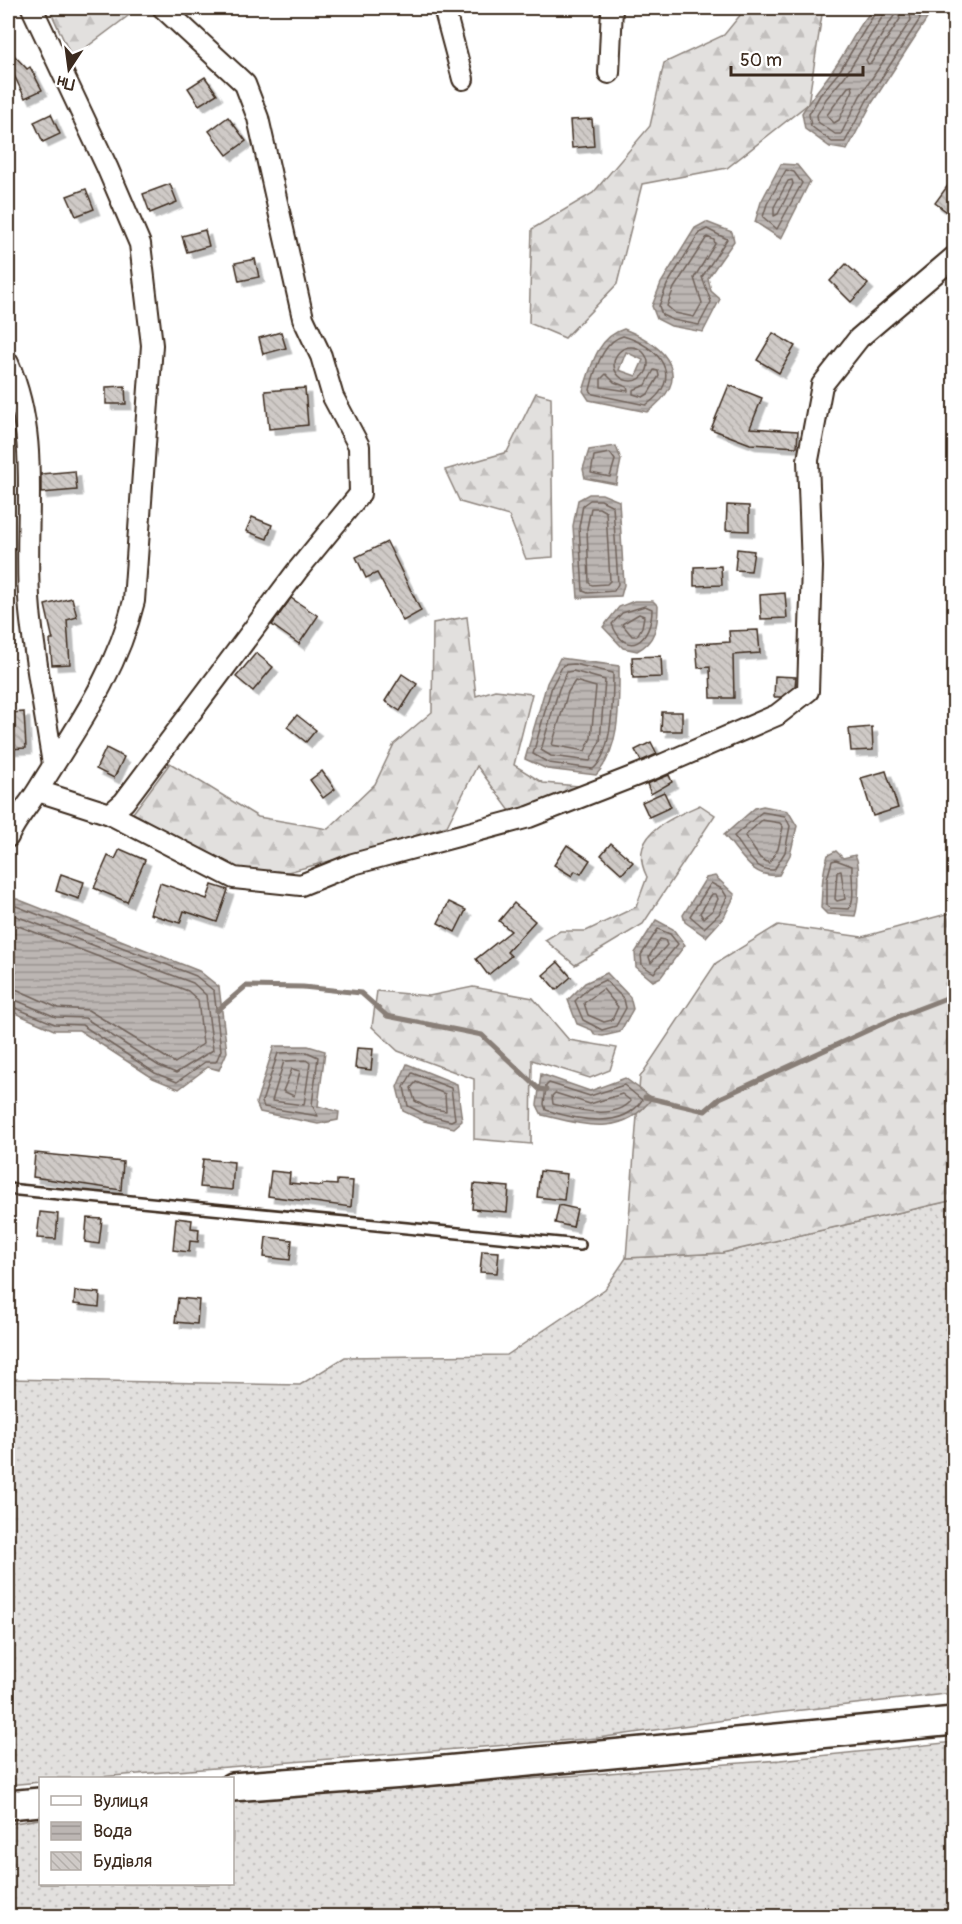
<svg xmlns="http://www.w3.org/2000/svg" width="962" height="1924" font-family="Pangolin,sans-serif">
	<defs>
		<pattern id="grass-dots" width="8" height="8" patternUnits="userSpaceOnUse" patternTransform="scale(1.5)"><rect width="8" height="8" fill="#e2e0de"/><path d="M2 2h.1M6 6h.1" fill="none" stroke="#c3c0be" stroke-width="1.8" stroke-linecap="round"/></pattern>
		<pattern id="forest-firs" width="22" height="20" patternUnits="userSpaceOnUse" patternTransform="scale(1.5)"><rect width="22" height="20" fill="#e2e0de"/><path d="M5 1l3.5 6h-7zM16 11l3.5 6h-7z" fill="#c3c0be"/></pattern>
		<pattern id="water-rules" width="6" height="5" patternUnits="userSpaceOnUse" patternTransform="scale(1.5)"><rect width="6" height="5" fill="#bcb6b3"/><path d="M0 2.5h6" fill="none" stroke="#9a9491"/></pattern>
		<pattern id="building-back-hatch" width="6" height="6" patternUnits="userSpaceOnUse" patternTransform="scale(1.5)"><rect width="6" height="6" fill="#cfcac7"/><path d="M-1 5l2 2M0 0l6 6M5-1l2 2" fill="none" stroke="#b3aeaa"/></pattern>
		<filter id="shadow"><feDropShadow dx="5.5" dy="5.5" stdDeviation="0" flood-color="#0004"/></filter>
	</defs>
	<rect width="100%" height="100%" fill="#fff"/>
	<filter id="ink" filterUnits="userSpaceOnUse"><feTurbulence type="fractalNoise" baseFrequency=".0167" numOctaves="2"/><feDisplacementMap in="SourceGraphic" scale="12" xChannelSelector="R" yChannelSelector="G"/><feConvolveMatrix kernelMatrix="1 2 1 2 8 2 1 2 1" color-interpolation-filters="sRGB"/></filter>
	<g filter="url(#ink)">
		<!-- grass -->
		<g fill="url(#grass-dots)" stroke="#8e857e" stroke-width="1.5">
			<path d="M954 1200V1693L775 1713 598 1738 87 1778H40V1782L8 1785V1379L300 1385 345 1357 507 1355 605 1289 626 1258 722 1253Z"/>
			<path d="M954 1742V1916H8V1824L40 1819V1884H232L233 1801 780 1760Z"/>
		</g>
		<!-- forest -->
		<g fill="url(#forest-firs)" stroke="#8e857e" stroke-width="1.5">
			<path d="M49 8H134L136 10 72 58Z"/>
			<path d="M746 8H823L808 104 727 168 642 184 617 284 565 338 529 323 532 229 593 193 650 126 664 63 724 35Z"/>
			<path d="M536 393 551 397 553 557 526 559 509 516 460 502 445 470 507 452Z"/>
			<path d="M467 617 476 696 495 690 532 694 514 765 543 783 591 787 510 811 477 766 447 826 349 856 288 872 233 870 133 813 170 763 258 817 328 829 375 784 394 744 432 712 433 623Z"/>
			<path d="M700 805 715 815 643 924 575 965 545 940 560 931H586L636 907 647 877C626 836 669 819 700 805Z"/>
			<path d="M954 912V1200L722 1253 626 1258 640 1077 716 963 778 925 862 937Z"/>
			<path d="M473 987 533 998 569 1040 617 1048 610 1070 590 1078 532 1060 531 1144 474 1139V1079L398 1051 372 1027 377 991 429 996Z"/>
		</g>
		<!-- water -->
		<g fill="url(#water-rules)" stroke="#887e77" stroke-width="1.5" fill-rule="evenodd">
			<path d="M874 8H920L928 17 872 103 847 150 830 147 805 129 802 113C812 96 824 83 835 67 849 47 858 25 874 8Z"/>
			<path d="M781 164 797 165 810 181 781 239 755 222 761 202Z"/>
			<path d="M706 222 732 232 734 241 708 278 711 291 720 299 703 332 671 326 657 319 652 306 661 283 695 228Z"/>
			<path d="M624 329C667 346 695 378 647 412L589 400 583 391C591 367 597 337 624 329ZM626 352 643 360 636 376 619 370Z"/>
			<path d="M616 446 621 460 616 484 585 478 583 469 589 450Z"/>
			<path d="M589 494H602L619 501 624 585 621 596 578 598 573 526 578 500Z"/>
			<path d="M634 601H653L658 606C658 625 655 642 637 651L623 648 603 627 619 607Z"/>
			<path d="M560 658 619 666C619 701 621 749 596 775L547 769 525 759 547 683Z"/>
			<path d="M763 806 788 811 797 826 790 855 779 875C751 879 741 853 724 835L755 808Z"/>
			<path d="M836 851 843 858 855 855C861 864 859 904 855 916L827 914 821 908C822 889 822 873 828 855Z"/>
			<path d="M715 876 735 895 724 917 706 937 685 922 683 915 706 878Z"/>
			<path d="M8 899H17L199 971 219 987 227 1052 219 1070 208 1067 179 1089 153 1078 79 1030H54L8 1010Z"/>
			<path d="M656 920 673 929 685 945 661 977 653 981 636 967 635 953Z"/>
			<path d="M607 973 630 997 633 1009 620 1032 603 1036 595 1035 592 1030 577 1024 568 1000 585 983Z"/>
			<path d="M274 1046H308L325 1051 318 1106 339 1112 338 1120 318 1124 260 1112 256 1103Z"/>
			<path d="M407 1064 457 1084 462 1121 454 1128 424 1121 403 1111 397 1087Z"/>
			<path d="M541 1074 590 1091 625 1078 652 1098C623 1138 584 1125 542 1115L537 1105Z"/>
		</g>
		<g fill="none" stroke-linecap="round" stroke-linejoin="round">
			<!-- shore -->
			<g stroke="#6f625a" stroke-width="1.5">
				<path d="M878 8 839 72 820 95 809 114 811 126 832 142H845L867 100 920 19 916 8"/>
				<path d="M885 8 883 16 845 76 826 99 817 115 818 122 835 134H841L860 96 911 20 909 8"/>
				<path d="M897 11 900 19 871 63 868 64 866 60Z"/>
				<path d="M848 87 852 86 853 90 839 120 834 123 827 115Z"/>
				<path d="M786 170 794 172 802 183 777 229 763 217 767 204Z"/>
				<path d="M792 180 793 184 778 214 774 216V207L788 181Z"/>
				<path d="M707 229 727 239 702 277 711 302 699 325 673 320 662 315 659 306 667 285 699 233Z"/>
				<path d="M707 237 714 240 715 244 694 278 702 303 694 317 675 313 667 306 674 288Z"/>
				<path d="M623 336C659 346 686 378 646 405L593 394 590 390C594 372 603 341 623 336Z"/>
				<circle cx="631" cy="364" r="17"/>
				<path d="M654 370 658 371 659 376 648 394 643 397 633 394V390L646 385Z"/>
				<path d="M606 374 614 382 627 387 628 391 601 387V379Z"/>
				<path d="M610 453 615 460 610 477 591 473 594 456Z"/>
				<path d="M590 500H601L613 506 618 584 614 591 588 593 583 591 579 527 583 505Z"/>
				<path d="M591 508H599L606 512 610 581 607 584 592 585 589 583 587 528Z"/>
				<path d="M645 606 652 609C652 642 626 660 612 624L622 613Z"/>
				<path d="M639 614 644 616 642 627 637 636H632L622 624Z"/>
				<path d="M574 664 613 673C613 698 613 753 593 769L549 763 533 754 552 686 563 665Z"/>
				<path d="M573 671 605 680 600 741 590 761 551 756 541 750 559 689 567 672Z"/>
				<path d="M575 681 596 687 591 738 585 751 552 745 568 692Z"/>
				<path d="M762 812 785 816 790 826 785 852 774 870C755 872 744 849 734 836Z"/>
				<path d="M762 820 780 823 783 827 778 849 769 863 760 858 745 836Z"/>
				<path d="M836 860 852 866C851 879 856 899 849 909L830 908 827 905V879L832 861Z"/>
				<path d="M841 871 845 899 837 901 835 899 837 872Z"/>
				<path d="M711 883 722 889 727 897 719 914 704 928 690 916Z"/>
				<path d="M712 894H716L718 899 713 910 703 918 700 913Z"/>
				<path d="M8 905 16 906 196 976 214 991 221 1050 216 1062H205L177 1082 155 1073 82 1025 55 1024 8 1005"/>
				<path d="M8 913 193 983 206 995 213 1050 176 1073 159 1066 85 1018 56 1017 8 997"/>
				<path d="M8 922 188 991 198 1000 203 1044 175 1063 88 1010 58 1008 18 990 8 988"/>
				<path d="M658 929 670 934 678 944 654 973 642 965 641 955Z"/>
				<path d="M660 939 665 940 667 945 651 963 649 957Z"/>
				<path d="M605 980 624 999 626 1008 616 1026 602 1030 583 1020 575 1001 588 988Z"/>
				<path d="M603 989 618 1007 612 1020 604 1022 588 1015 584 1003Z"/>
				<path d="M307 1052 318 1057 312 1105 318 1116 264 1107 262 1102 278 1053Z"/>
				<path d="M306 1060 310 1063 304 1105 272 1101 284 1061Z"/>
				<path d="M292 1069 300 1071 294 1096 283 1091Z"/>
				<path d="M412 1073 451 1088 455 1119 451 1121 426 1115 408 1106 404 1087Z"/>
				<path d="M416 1082 445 1094 446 1111 428 1108 415 1101 411 1088Z"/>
				<path d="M549 1083 590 1096 624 1085 642 1100C623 1131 574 1119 546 1110L544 1104 546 1086Z"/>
				<path d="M555 1093 590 1104 622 1094 631 1101C614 1121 575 1109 553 1104L552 1096Z"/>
			</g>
			<!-- stream -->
			<g stroke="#887e77" stroke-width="5">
				<path d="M217 1011 246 986 303 987 361 993 387 1016 482 1035 539 1089 546 1090"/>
				<path d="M645 1097 705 1111 720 1098 897 1017 954 995"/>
			</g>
		</g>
		<!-- building -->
		<g fill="url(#building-back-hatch)" stroke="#3b2a1e" stroke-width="1.5" filter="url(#shadow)">
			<path d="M8 49 27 69 30 67 42 90 25 98 8 63Z"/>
			<path d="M205 77 217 94 199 105 188 88Z"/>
			<path d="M51 114 60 134 43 142 34 122Z"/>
			<path d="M228 117 246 141 227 155 209 131Z"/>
			<path d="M592 119 594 146 572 148 570 120Z"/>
			<path d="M954 177V217L935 203Z"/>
			<path d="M170 184 177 202 150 213 143 194Z"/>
			<path d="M86 189 94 209 76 216 67 196Z"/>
			<path d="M205 230 209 246 187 252 182 236Z"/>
			<path d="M255 259 259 277 239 281 235 263Z"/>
			<path d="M846 264 868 284 851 302 830 281Z"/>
			<path d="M281 332 286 348 263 354 259 338Z"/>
			<path d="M773 333 795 346 779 373 757 360Z"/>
			<path d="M729 385 762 398 750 428 798 431 797 447 750 444 711 429Z"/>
			<path d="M125 386 126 404H106V387Z"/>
			<path d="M305 388 308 425 269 429 265 391Z"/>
			<path d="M75 471 77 490 41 493V474Z"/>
			<path d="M727 505 749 506V531L726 530Z"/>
			<path d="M252 517 272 525 267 539 246 531Z"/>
			<path d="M387 542 421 611 403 621 377 573 366 578 356 557Z"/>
			<path d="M737 549 754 551 751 571 735 570Z"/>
			<path d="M721 566 722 585 694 586V567Z"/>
			<path d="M785 593 787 618 761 619 760 595Z"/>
			<path d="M72 598 77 617 67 620 70 664 52 665 50 640H53L45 605Z"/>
			<path d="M291 598 318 616 299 644 272 625Z"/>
			<path d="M758 630 760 653 733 655 734 698H711L710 667 698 668 696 644 730 642 729 631Z"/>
			<path d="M256 653 273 667 253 691 236 677Z"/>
			<path d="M661 656 662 677 633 678 632 657Z"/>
			<path d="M402 674 417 684 400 711 385 701Z"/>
			<path d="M775 676 796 677 795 686 781 697H774Z"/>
			<path d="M24 712 26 748 8 749V713Z"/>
			<path d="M662 712H682V731H661Z"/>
			<path d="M297 715 316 730 306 742 287 727Z"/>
			<path d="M872 727 873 750 851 751 849 729Z"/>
			<path d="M651 742 657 754 641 761 635 750Z"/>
			<path d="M106 748 124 757 114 778 96 769Z"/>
			<path d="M322 771 335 789 323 798 310 780Z"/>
			<path d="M886 771 898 808 873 816 861 778Z"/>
			<path d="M669 775 672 782 651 794 647 784Z"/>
			<path d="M664 792 671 807 649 817 642 802Z"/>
			<path d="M611 843 633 862 622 874 601 855Z"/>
			<path d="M567 845 590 860 581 874 575 871 572 876 554 865Z"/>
			<path d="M120 849 145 860 127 902 94 888 108 856 115 859Z"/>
			<path d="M61 874 84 882 79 899 56 891Z"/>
			<path d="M160 883 207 899 212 885 228 890 217 922 184 911 180 923 150 914Z"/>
			<path d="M449 902 466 910 455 932 438 923Z"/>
			<path d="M514 903 535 921 507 952 511 956 488 975 476 959 511 931 499 921Z"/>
			<path d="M558 962 571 977 556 990 543 975Z"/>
			<path d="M357 1048 373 1049 371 1070 355 1068Z"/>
			<path d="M35 1153 123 1162 121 1190 33 1177Z"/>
			<path d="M203 1159 234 1162 232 1190 200 1187Z"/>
			<path d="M271 1171 290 1173 289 1183 322 1186 323 1184 337 1185V1180L353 1181 351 1207 268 1196Z"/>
			<path d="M540 1171 567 1174 564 1200 537 1197Z"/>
			<path d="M474 1184 509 1187 507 1212 472 1209Z"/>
			<path d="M559 1205 577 1209 573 1227 555 1223Z"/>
			<path d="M40 1212 58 1214 56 1239 37 1238Z"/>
			<path d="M87 1218 102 1219 99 1244 85 1242Z"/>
			<path d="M176 1218 192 1220 191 1228 199 1229 198 1242 190 1241 189 1252 173 1250Z"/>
			<path d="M266 1237 292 1240 290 1260 264 1257Z"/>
			<path d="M482 1251 499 1252 497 1273 480 1272Z"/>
			<path d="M75 1291 100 1293 99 1307 74 1304Z"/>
			<path d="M178 1298 199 1300 197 1324 175 1322Z"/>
		</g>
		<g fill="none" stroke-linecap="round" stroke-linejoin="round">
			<defs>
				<path id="lane" d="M8 1189 580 1245"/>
				<g id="street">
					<path d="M444 8 463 79"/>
					<path d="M609 73 612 8"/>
					<path d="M8 363C43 443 22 527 30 611 35 662 45 713 53 764"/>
					<path d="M38 791 110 814 234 878 301 885 353 864 529 817 650 770 777 715 808 691 812 567 808 460 822 385 859 338 954 257"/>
					<path d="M110 814 124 802 297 571 360 494 359 446 333 397 321 356 303 318 258 118 245 84 163 8"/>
					<path d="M8 837C15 820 28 806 38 790 76 728 116 674 134 601L152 345 140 244 107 167 32 8"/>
				</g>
				<g id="secondary">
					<path d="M232 1787 403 1774 954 1721"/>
					<path d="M8 1805 40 1802"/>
				</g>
			</defs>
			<!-- lane casing -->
			<use href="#lane" stroke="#3b2a1e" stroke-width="14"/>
			<!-- street casing -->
			<use href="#street" stroke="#3b2a1e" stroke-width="24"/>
			<!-- secondary casing -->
			<use href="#secondary" stroke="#3b2a1e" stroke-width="32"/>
			<!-- lane -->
			<use href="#lane" stroke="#fff" stroke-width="9"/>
			<!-- street -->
			<use href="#street" stroke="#fff" stroke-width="20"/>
			<!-- secondary -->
			<use href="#secondary" stroke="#fff" stroke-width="27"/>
		</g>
	</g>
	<!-- margin -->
	<rect width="962" height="1924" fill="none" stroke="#fff" stroke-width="30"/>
	<rect x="15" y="15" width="932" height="1894" fill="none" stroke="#3b2a1e" stroke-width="2" filter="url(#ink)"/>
	<!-- legend -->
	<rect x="39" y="1777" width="195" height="108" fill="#ffffff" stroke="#b1aaa5" stroke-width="1.5"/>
	<rect x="51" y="1796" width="30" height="9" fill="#ffffff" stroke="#b1aaa5" stroke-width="1.5"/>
	<text x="93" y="1807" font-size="18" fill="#3b2a1e">Вулиця</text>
	<rect x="51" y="1822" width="30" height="18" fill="url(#water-rules)" stroke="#b1aaa5" stroke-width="1.5"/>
	<text x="93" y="1837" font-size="18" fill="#3b2a1e">Вода</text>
	<rect x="51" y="1852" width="30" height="18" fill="url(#building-back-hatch)" stroke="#b1aaa5" stroke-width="1.5"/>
	<text x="93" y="1867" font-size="18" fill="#3b2a1e">Будівля</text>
	<!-- north arrow -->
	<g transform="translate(69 69) rotate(193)" stroke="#ffffff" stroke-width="4.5" paint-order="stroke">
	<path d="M0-4.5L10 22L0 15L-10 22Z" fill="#3b2a1e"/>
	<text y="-9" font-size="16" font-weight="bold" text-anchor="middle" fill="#3b2a1e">Пн</text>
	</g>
	<!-- scale -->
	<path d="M731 66v9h132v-9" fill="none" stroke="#3b2a1e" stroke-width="3"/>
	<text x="740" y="66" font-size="18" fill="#3b2a1e" stroke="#ffffff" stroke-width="4.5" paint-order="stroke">50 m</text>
</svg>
